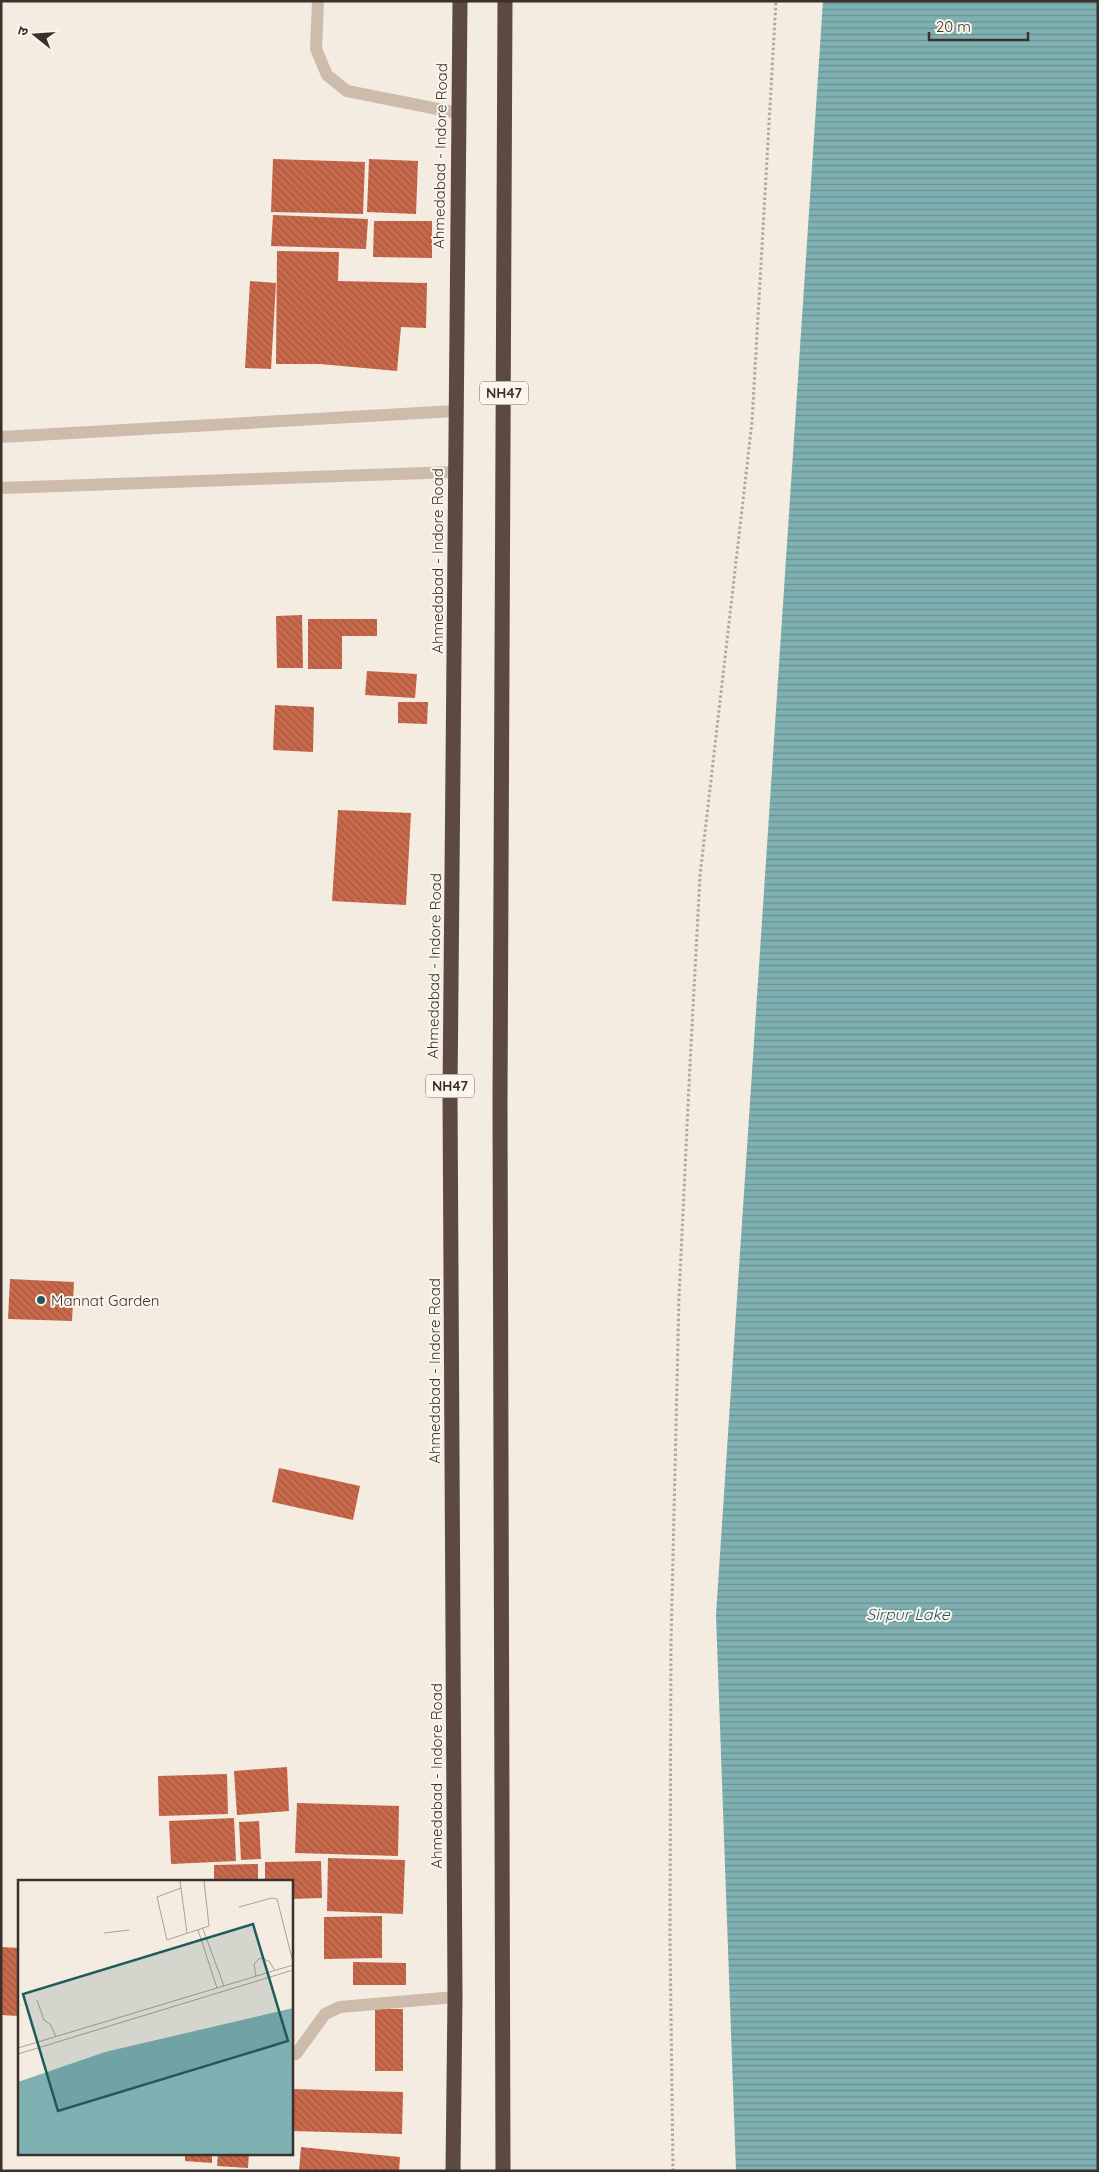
<svg xmlns="http://www.w3.org/2000/svg" width="1099" height="2172" font-family="Quicksand,'Noto Sans Devanagari',sans-serif">
	<defs>
		<pattern id="water-rules" width="6" height="5" patternUnits="userSpaceOnUse" patternTransform="scale(1.25)"><rect width="6" height="5" fill="#7fb0b2"/><path d="M0 2.5h6" fill="none" stroke="#699091"/></pattern>
		<pattern id="building-back-hatch" width="6" height="6" patternUnits="userSpaceOnUse" patternTransform="scale(1.25)"><rect width="6" height="6" fill="#c8694b"/><path d="M-1 5l2 2M0 0l6 6M5-1l2 2" fill="none" stroke="#a4573f"/></pattern>
	</defs>
	<rect width="100%" height="100%" fill="#f4ebe1"/>
	<!-- water -->
	<path fill="url(#water-rules)" d="M823 1H1098V2171H736L716 1615Z"/>
	<!-- building -->
	<g fill="url(#building-back-hatch)">
		<path d="M273 159 365 162 363 214 271 212Z"/>
		<path d="M369 159 418 161 416 214 367 212Z"/>
		<path d="M273 215 368 219 366 249 271 246Z"/>
		<path d="M374 221H432V258L373 257Z"/>
		<path d="M277 251 339 252 338 281 427 283 426 328 401 327 397 371 320 364H276Z"/>
		<path d="M250 281 276 283 271 369 245 368Z"/>
		<path d="M302 615 303 668H277L276 616Z"/>
		<path d="M308 619H377V636H342V669H308Z"/>
		<path d="M367 671 417 674 415 698 365 695Z"/>
		<path d="M398 702H428L427 724 398 723Z"/>
		<path d="M275 705 314 707 313 752 273 750Z"/>
		<path d="M338 810 411 813 406 905 332 901Z"/>
		<path d="M10 1279 74 1282 72 1321 8 1319Z"/>
		<path d="M279 1468 360 1486 353 1520 272 1502Z"/>
		<path d="M287 1767 289 1811 237 1815 234 1771Z"/>
		<path d="M227 1774 228 1814 159 1816 158 1776Z"/>
		<path d="M297 1803 399 1806 398 1856 295 1853Z"/>
		<path d="M234 1818 236 1861 171 1864 169 1821Z"/>
		<path d="M259 1821 261 1859 241 1860 239 1822Z"/>
		<path d="M328 1858 405 1860 403 1914 327 1911Z"/>
		<path d="M321 1861 322 1898 291 1899V1881H265V1862Z"/>
		<path d="M258 1864V1881H214V1865Z"/>
		<path d="M382 1916V1958L324 1959V1917Z"/>
		<path d="M1 1947 19 1948V2016L1 2015Z"/>
		<path d="M353 1962 406 1963V1985H353Z"/>
		<rect x="375" y="2009" width="28" height="62"/>
		<path d="M291 2089 403 2092 402 2134 291 2131Z"/>
		<path d="M301 2147 400 2157 399 2171H299Z"/>
		<path d="M185 2153H212V2163L185 2161Z"/>
		<path d="M218 2153H249L248 2168 217 2166Z"/>
	</g>
	<g fill="none" stroke-linecap="round" stroke-linejoin="round">
		<!-- path -->
		<path stroke="#b9a596" stroke-width="3" stroke-dasharray="2.5 2.5" stroke-linecap="butt" d="M673 2171 670 1939 671 1643 679 1297 690 1064 700 876 752 422 776 1"/>
		<!-- minor -->
		<g stroke="#cdbbac" stroke-width="12">
			<path d="M318 1 316 49 327 75 347 91 458 113"/>
			<path d="M1 437 455 411"/>
			<path d="M1 488 455 472"/>
			<path d="M291 2055 296 2054 325 2014 340 2007 455 1997"/>
		</g>
		<!-- highway -->
		<g stroke="#5c4a42" stroke-width="15">
			<path d="M453 2171 455 1997 450 1093 460 1"/>
			<path d="M503 2171 500 1104 505 1"/>
		</g>
	</g>
	<!-- markers -->
	<circle fill="#1f5a5e" stroke="#fbf5ee" stroke-width="2" cx="41" cy="1300" r="5"/>
	<g text-anchor="middle" dominant-baseline="central" stroke-width="4" stroke-linejoin="round" paint-order="stroke">
		<!-- shield labels -->
		<g fill="#fbf5ee" stroke="#756b66" stroke-width="1">
			<rect x="480" y="381.5" width="48" height="23" rx="4"/>
			<rect x="426" y="1074.5" width="48" height="23" rx="4"/>
		</g>
		<g font-size="14" font-weight="bold" fill="#3b302b">
			<text x="504" y="393">NH47</text>
			<text x="450" y="1086">NH47</text>
		</g>
		<!-- street labels -->
		<g font-size="15" fill="#3b302b" stroke="#fbf5ee">
			<text transform="translate(440 156) rotate(-89)">Ahmedabad - Indore Road</text>
			<text transform="translate(437 561) rotate(-90)">Ahmedabad - Indore Road</text>
			<text transform="translate(434 966) rotate(-89)">Ahmedabad - Indore Road</text>
			<text transform="translate(434 1371) rotate(-90)">Ahmedabad - Indore Road</text>
			<text transform="translate(436 1776) rotate(-90)">Ahmedabad - Indore Road</text>
		</g>
		<!-- poi labels -->
		<g font-size="15" fill="#3b302b" stroke="#fbf5ee" text-anchor="start">
			<text x="51" y="1300">Mannat Garden</text>
		</g>
		<!-- water labels -->
		<g font-size="16" font-style="italic" fill="#1f5a5e" stroke="#fbf5ee">
			<text x="908" y="1614">Sirpur Lake</text>
		</g>
	</g>
	<!-- overview -->
	<g transform="translate(18 1880)">
		<rect width="275" height="275" fill="#f4ebe1"/>
		<path d="M275 128V274H0V202L87 172Z" fill="#7fb0b2"/>
		<path fill="none" stroke="#aaa098" stroke-width="1" d="M162 1 169 53M163 8 139 17 149 60 191 46 186 1M221 27 254 18 259 19 275 82M185 49 206 106M180 50 199 108M86 53 111 50M238 96 236 84 242 78 251 81 257 91M19 120 26 140 33 145 38 157M0 168 275 85M0 174 275 90"/>
		<path fill="#1f5a5e" fill-opacity="0.15" stroke="#1f5a5e" stroke-width="2.5" d="M235 44 270 161 40 231 5 114Z"/>
		<rect width="275" height="275" fill="none" stroke="#3b302b" stroke-width="2.5"/>
	</g>
	<!-- border -->
	<rect width="1099" height="2172" fill="none" stroke="#3b302b" stroke-width="5"/>
	<!-- north arrow -->
	<g transform="translate(35 35) rotate(287)" stroke="#fbf5ee" stroke-width="4" paint-order="stroke">
	<path d="M0-4L9 19L0 12L-9 19Z" fill="#3b302b"/>
	<text y="-8" font-size="14" font-weight="bold" text-anchor="middle" fill="#3b302b">उ</text>
	</g>
	<!-- scale -->
	<path d="M929 32v8h99v-8" fill="none" stroke="#3b302b" stroke-width="2.5"/>
	<text x="936" y="32" font-size="15" fill="#3b302b" stroke="#fbf5ee" stroke-width="4" paint-order="stroke">20 m</text>
</svg>
